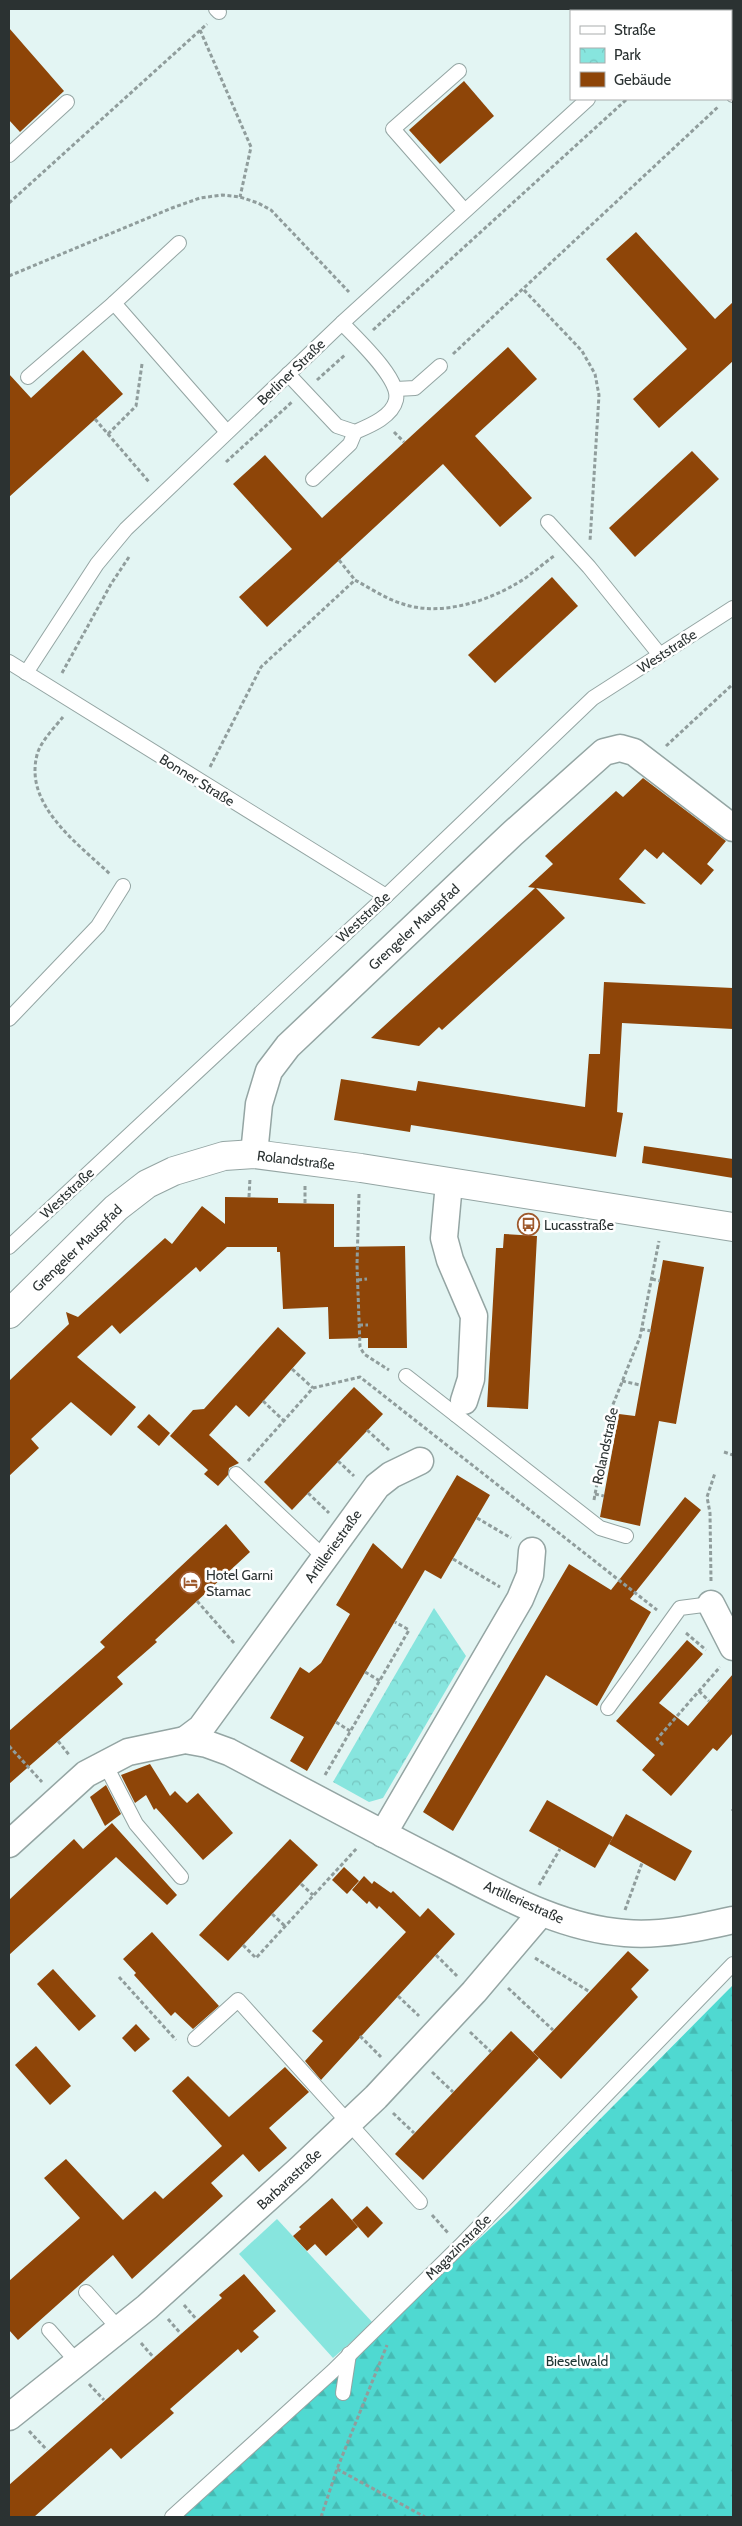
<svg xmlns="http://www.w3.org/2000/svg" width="742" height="2526" font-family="Cabin,sans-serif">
	<defs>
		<pattern id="forest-firs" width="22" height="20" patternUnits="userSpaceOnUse" patternTransform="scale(1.25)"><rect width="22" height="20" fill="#4fd9d1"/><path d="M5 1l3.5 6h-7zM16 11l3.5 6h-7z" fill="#45bbb4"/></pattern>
		<pattern id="park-crowns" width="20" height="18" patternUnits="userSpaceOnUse" patternTransform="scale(1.25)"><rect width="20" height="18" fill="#87e5de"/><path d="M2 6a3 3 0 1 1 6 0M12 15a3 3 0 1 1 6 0" fill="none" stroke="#75c5bf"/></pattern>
	</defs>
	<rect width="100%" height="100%" fill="#e3f5f3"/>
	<!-- grass -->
	<path fill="#87e5de" d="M277 2219 373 2323 333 2358 239 2254Z"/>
	<!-- forest -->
	<path fill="url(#forest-firs)" d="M733 1985V2517H180L509 2211Z"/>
	<!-- park -->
	<path fill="url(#park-crowns)" d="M434 1608 466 1656 383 1798 369 1802 333 1782Z"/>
	<!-- building -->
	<g fill="#8e4508">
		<path d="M9 28 64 91 20 132 9 120Z"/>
		<path d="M464 81 494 116 440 164 409 130Z"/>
		<path d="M636 232 715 319 733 302V361L659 428 633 399 687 349 606 259Z"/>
		<path d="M508 347 537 379 475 436 532 498 500 527 443 464 267 627 239 597 292 549 233 484 265 455 322 518Z"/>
		<path d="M83 350 123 394 9 497V374L31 398Z"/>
		<path d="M692 451 719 479 635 557 609 528Z"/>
		<path d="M552 577 578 606 495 683 468 655Z"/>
		<path d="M643 778 726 841 707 864 714 870 701 885 663 852 657 859 645 849 619 879 646 904 536 888 565 918 442 1030 439 1027 419 1046 371 1038 535 888 528 887 553 864 545 856 616 791 623 797Z"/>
		<path d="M604 982 733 988V1029L622 1023 617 1112 623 1113 616 1157 411 1125 410 1132 334 1120 341 1079 416 1091 418 1081 585 1107 589 1054H600Z"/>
		<path d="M644 1146 733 1159V1178L642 1163Z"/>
		<path d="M225 1197 278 1198V1203L334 1204V1247L405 1246 407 1348H368V1338L329 1339 328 1307 283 1309 280 1252H277V1247H227L200 1272 196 1267 120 1334 112 1325 77 1357 136 1407 111 1436 71 1402 31 1439 39 1448 9 1476V1381L69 1324 66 1312 78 1317 165 1238 172 1244 202 1206 225 1224Z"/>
		<path d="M504 1234 537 1236 528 1409 487 1407 496 1248H503Z"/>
		<path d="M663 1260 704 1267 676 1424 659 1421 640 1526 600 1517 619 1414 635 1416Z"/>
		<path d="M278 1327 306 1353 249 1417 236 1405 209 1435 239 1463 229 1468 228 1475 218 1486 204 1474 208 1470 170 1436 193 1410 204 1409Z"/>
		<path d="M354 1387 383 1414 292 1510 264 1482Z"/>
		<path d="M149 1414 170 1433 159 1446 137 1427Z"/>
		<path d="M457 1475 490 1495 441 1579 425 1570 307 1771 290 1761 304 1737 270 1718 300 1667 309 1673 321 1663 350 1614 336 1605 373 1543 402 1569Z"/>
		<path d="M685 1497 701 1510 630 1599 651 1612 597 1706 546 1675 453 1831 423 1812 569 1564 611 1590Z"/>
		<path d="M226 1524 250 1552 155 1640 157 1642 117 1677 123 1684 9 1784V1731L105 1647 100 1642Z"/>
		<path d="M687 1640 703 1654 659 1703 688 1726 733 1674V1733L717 1751 713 1748 671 1796 642 1770 655 1755 616 1721Z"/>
		<path d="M150 1764 170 1796 175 1791 187 1803 198 1793 233 1833 203 1860 156 1808 154 1810 146 1795 135 1803 121 1775Z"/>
		<path d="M106 1785 121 1814 105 1826 90 1797Z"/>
		<path d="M547 1800 613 1837 595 1868 529 1831Z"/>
		<path d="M626 1814 692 1851 675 1881 609 1844Z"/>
		<path d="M112 1823 177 1895 167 1905 116 1857 9 1955V1900L74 1839 83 1849Z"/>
		<path d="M290 1839 318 1865 228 1961 199 1935Z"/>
		<path d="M344 1867 359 1881 347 1894 332 1880Z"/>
		<path d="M364 1876 372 1884 374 1881 391 1893 393 1891 420 1917 428 1908 455 1934 321 2080 305 2061 323 2041 312 2031 406 1932 379 1906 377 1909 369 1901 367 1904 352 1890Z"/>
		<path d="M152 1932 219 2006 193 2029 175 2012 171 2016 134 1975 136 1973 123 1959Z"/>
		<path d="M628 1951 649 1970 631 1989 638 1997 561 2079 533 2052Z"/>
		<path d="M53 1969 96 2016 79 2031 37 1984Z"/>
		<path d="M136 2024 150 2039 135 2052 122 2038Z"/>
		<path d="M511 2031 539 2058 423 2180 395 2154Z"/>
		<path d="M36 2046 71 2086 50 2105 15 2065Z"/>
		<path d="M285 2067 309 2092 269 2128 287 2148 259 2172 243 2154 211 2183 223 2196 132 2279 113 2255 18 2340 9 2330V2281L80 2218 44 2178 66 2159 123 2220 155 2191 163 2199 222 2146 172 2091 188 2076 229 2117Z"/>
		<path d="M332 2198 358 2227 326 2256 315 2244 307 2251 293 2236 301 2229 299 2227Z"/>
		<path d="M367 2206 383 2223 368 2238 352 2220Z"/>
		<path d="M244 2274 276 2311 253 2331 259 2337 241 2353 238 2349 170 2409 174 2413 121 2459 111 2448 34 2517H9V2485L222 2298 219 2295Z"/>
	</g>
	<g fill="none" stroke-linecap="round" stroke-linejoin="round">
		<defs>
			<g id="service">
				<path d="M216 9 219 12"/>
				<path d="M687 11 690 9"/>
				<path d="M712 11 713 9"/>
				<path d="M459 71 393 129 464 210"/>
				<path d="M731 92 733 95"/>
				<path d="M9 155 67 102"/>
				<path d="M114 303 179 243"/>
				<path d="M288 374 337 426 355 432C369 426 392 417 396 400 401 379 356 338 342 323"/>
				<path d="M28 377 114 303 227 432"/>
				<path d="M396 389 415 388 440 366"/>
				<path d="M313 479 350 444 355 432"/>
				<path d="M548 522 589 567 660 655"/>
				<path d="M9 662 386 896"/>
				<path d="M26 673 97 564 126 529 342 323 588 99"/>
				<path d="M9 1019 98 926 123 886"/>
				<path d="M9 1247 386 896 593 698 733 608"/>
				<path d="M406 1376 456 1415"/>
				<path d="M464 1401 456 1415 600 1528 626 1536"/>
				<path d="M236 1474 324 1557"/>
				<path d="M608 1708 680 1608 711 1604"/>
				<path d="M105 1764 136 1824 181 1877"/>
				<path d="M195 2039 238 2000 420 2202"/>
				<path d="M86 2292 120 2330"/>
				<path d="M49 2330 78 2363"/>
				<path d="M343 2393 349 2354"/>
				<path d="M172 2517 333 2371 460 2246 733 1964"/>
			</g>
			<g id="minor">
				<path d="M254 1154 259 1104 269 1071 288 1046 512 834 604 752 620 748 634 752 733 828"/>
				<path d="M449 1183 444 1238 450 1260 474 1316 471 1379 464 1401"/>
				<path d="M711 1604 733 1647"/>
				<path d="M185 1740 201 1728 377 1486 391 1475 420 1461"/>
				<path d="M383 1834 520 1599 530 1575 532 1551"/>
				<path d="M9 1844 86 1774 128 1752 185 1740 207 1744 229 1752C301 1790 373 1829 446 1866 503 1895 559 1928 625 1933 662 1936 698 1928 733 1920"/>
				<path d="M9 2417 147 2307 300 2169 376 2097 474 1992 541 1913"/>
			</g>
			<path id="secondary" d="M9 1314 116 1208 147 1184 174 1171 224 1156 254 1154 361 1168 733 1227"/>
		</defs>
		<!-- service casing -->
		<use href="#service" stroke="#94a5a3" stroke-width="16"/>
		<!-- minor casing -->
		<use href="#minor" stroke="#94a5a3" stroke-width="29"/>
		<!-- secondary casing -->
		<use href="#secondary" stroke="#94a5a3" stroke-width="30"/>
		<!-- path -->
		<g stroke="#909d9c" stroke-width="3" stroke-dasharray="4 2.5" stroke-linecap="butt">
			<path d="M200 30 251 147 240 197"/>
			<path d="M9 203 207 24"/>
			<path d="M9 276 172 208 200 198 222 195 240 197 258 203 271 210 349 292"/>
			<path d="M524 290 582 351 595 374 599 395 590 541"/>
			<path d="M373 330 627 99"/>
			<path d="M453 354 719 106"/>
			<path d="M317 380 346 354"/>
			<path d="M95 419 150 483"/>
			<path d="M394 432 404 442"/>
			<path d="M108 434 136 406 142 364"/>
			<path d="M226 462 292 402"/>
			<path d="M339 560 355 580"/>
			<path d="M62 673 111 584 129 557"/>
			<path d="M63 717C55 727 40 742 37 755 24 805 77 843 110 874"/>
			<path d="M666 746 733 684"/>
			<path d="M210 767 261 667 355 580C370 588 386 599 403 604 438 616 483 603 514 585 528 578 541 565 554 556"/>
			<path d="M359 1194 357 1265 360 1347 364 1354 389 1370"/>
			<path d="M249 1197 250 1178"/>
			<path d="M305 1203V1186"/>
			<path d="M652 1279 660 1281"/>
			<path d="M358 1280 367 1279"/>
			<path d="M359 1325H368"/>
			<path d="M641 1329 651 1331"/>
			<path d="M292 1369 313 1388"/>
			<path d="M622 1381 640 1385"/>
			<path d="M263 1401 284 1421"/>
			<path d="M367 1430 389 1450"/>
			<path d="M605 1442 613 1443"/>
			<path d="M724 1452 733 1455"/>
			<path d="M248 1461 313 1388 360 1377 657 1610"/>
			<path d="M338 1461 354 1476"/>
			<path d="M308 1493 329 1513"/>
			<path d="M595 1494 604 1496"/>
			<path d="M594 1500 610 1412 640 1337 659 1241"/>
			<path d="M477 1518 511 1538"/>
			<path d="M453 1559 500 1587"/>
			<path d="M711 1581 710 1513 707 1497 715 1473"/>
			<path d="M197 1601 234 1643"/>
			<path d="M686 1633 706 1650"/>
			<path d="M365 1672 380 1681"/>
			<path d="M699 1691 709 1701"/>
			<path d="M336 1722 350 1731"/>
			<path d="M58 1741 70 1756"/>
			<path d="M663 1745 657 1739 720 1667"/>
			<path d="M9 1746 42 1782"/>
			<path d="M325 1775 409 1630 395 1622"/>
			<path d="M733 1809V1811"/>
			<path d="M301 1884 313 1895"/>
			<path d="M539 1885 560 1849"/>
			<path d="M625 1910 642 1863"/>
			<path d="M272 1914 285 1926"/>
			<path d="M243 1945 256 1958 357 1848"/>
			<path d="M436 1955 457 1976"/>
			<path d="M535 1958 590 1992"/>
			<path d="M119 1977 176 2040"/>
			<path d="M508 1988 553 2030"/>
			<path d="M398 1996 419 2016"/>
			<path d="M470 2032 491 2052"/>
			<path d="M360 2036 381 2057"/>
			<path d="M432 2072 453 2092"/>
			<path d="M393 2113 414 2133"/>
			<path d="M432 2215 448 2233"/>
			<path d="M184 2305 197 2320"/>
			<path d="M168 2319 181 2334"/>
			<path d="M141 2343 154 2358"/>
			<path d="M89 2384 104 2400"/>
			<path d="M29 2431 47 2450"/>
			<path d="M337 2469 425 2517"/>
			<path d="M321 2517 337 2469 387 2345"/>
		</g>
		<!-- service -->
		<use href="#service" stroke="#fff" stroke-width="14"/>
		<!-- minor -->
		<use href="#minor" stroke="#fff" stroke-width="26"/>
		<!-- secondary -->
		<use href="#secondary" stroke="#fff" stroke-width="28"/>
	</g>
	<!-- icons -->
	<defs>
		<symbol id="bus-ring" viewBox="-11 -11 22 22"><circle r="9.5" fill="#fff" stroke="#9e592c" stroke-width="1.5"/><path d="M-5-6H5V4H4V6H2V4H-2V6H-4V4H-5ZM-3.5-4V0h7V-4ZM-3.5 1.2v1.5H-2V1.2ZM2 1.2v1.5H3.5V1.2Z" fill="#9e592c"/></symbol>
		<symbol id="hotel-ring" viewBox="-11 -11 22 22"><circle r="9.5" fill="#fff" stroke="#9e592c" stroke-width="1.5"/><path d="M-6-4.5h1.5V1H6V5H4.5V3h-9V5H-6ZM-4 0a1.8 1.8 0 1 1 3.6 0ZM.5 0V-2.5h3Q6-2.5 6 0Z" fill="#9e592c"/></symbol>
	</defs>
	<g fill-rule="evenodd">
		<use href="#bus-ring" x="516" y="1212" width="25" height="25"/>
		<use href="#hotel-ring" x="178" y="1570" width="25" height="25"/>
	</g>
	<g text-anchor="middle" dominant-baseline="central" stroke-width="5" stroke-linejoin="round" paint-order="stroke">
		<!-- street labels -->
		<g font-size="14" fill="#2b3232" stroke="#fff">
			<text transform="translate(291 372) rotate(-44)">Berliner Straße</text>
			<text transform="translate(667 651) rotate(-33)">Weststraße</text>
			<text transform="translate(197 780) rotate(32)">Bonner Straße</text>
			<text transform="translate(363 917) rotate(-43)">Weststraße</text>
			<text transform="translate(414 927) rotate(-43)">Grengeler Mauspfad</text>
			<text transform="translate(296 1160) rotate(7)">Rolandstraße</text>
			<text transform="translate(67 1193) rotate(-43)">Weststraße</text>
			<text transform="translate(77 1248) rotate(-44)">Grengeler Mauspfad</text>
			<text transform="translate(605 1446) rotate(-78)">Rolandstraße</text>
			<text transform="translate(333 1546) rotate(-54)">Artilleriestraße</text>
			<text transform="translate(524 1902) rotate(24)">Artilleriestraße</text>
			<text transform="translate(289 2179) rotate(-43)">Barbarastraße</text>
			<text transform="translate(458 2247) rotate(-45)">Magazinstraße</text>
		</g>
		<!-- poi labels -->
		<g font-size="14" fill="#2b3232" stroke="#fff" text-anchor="start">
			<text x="544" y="1225">Lucasstraße</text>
			<text x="206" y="1575">Hotel Garni<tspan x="206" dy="16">Stamac</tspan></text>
		</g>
		<!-- park labels -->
		<g font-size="14" fill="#1e3634" stroke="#fff">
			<text x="577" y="2361">Bieselwald</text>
		</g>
	</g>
	<!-- border -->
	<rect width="742" height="2526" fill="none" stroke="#2b3232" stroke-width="20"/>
	<!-- legend -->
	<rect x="570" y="10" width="162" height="90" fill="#ffffff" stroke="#aaadad"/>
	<rect x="580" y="26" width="25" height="8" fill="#ffffff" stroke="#aaadad"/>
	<text x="614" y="35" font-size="15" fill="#2b3232">Straße</text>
	<rect x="580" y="48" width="25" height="15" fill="url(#park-crowns)" stroke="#aaadad"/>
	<text x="614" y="60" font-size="15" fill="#2b3232">Park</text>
	<rect x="580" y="72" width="25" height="15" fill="#8e4508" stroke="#aaadad"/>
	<text x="614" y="85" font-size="15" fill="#2b3232">Gebäude</text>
</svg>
